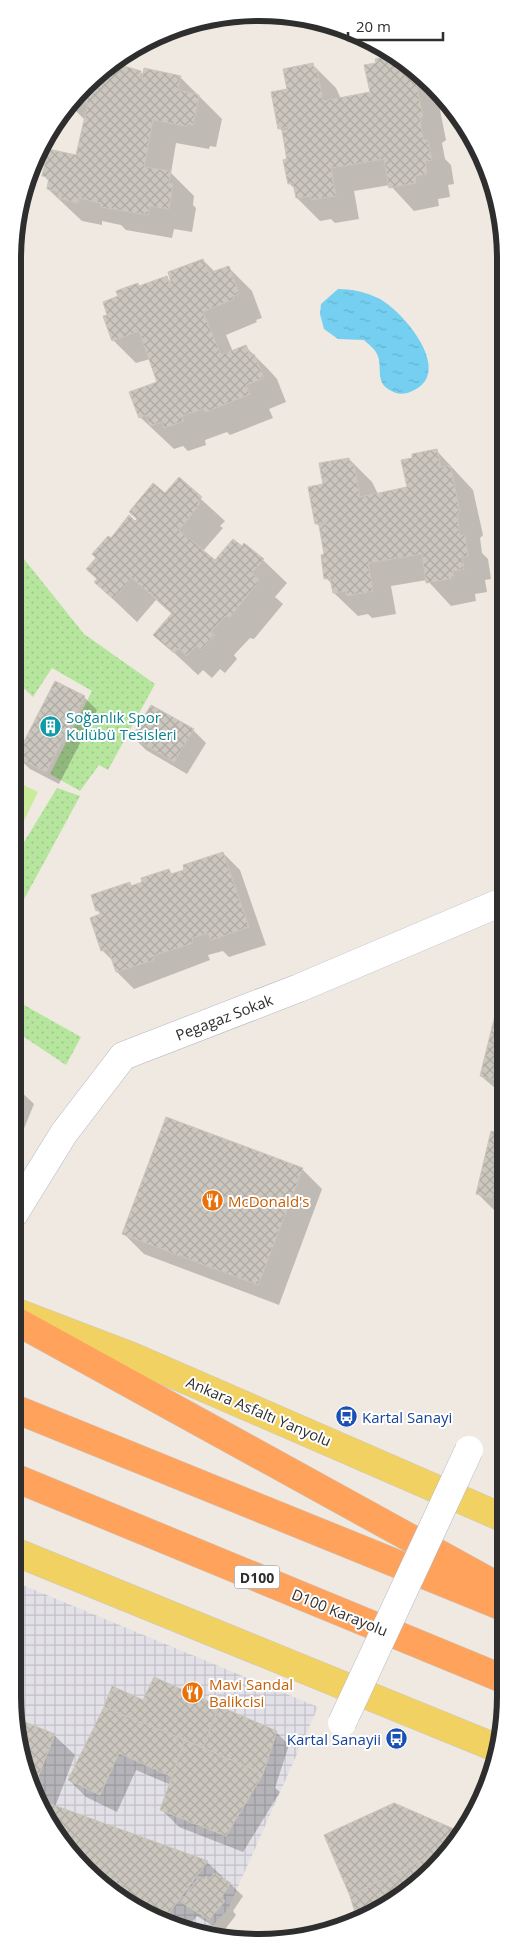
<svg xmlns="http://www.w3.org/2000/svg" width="518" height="1955" font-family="'Open Sans',sans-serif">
	<defs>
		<pattern id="industrial-grid" width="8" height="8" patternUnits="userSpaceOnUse" patternTransform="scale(1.25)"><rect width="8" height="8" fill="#e3e1e8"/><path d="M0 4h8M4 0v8" fill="none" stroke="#c3c1c7"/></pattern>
		<pattern id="grass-dots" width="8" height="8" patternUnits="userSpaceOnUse" patternTransform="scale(1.25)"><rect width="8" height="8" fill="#b6e59e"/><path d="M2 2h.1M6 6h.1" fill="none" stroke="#9dc588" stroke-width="1.8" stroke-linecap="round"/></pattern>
		<pattern id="water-ripples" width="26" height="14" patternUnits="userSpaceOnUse" patternTransform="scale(1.25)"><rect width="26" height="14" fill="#75cff0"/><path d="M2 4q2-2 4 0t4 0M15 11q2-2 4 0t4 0" fill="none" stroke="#66b2ce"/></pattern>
		<pattern id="building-cross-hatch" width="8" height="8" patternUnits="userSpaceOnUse" patternTransform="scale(1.25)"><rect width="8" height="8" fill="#cbc7bf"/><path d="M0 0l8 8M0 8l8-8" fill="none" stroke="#afaba4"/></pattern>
	</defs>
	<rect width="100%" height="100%" fill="#efe9e1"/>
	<!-- industrial -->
	<path fill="url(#industrial-grid)" d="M13 1581 318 1707 228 1909 207 1932 150 1917 74 1859 31 1790 13 1696Z"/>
	<!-- grass -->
	<g fill="url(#grass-dots)">
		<path d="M16 549 84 634 155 684 108 770 99 765 80 791 50 774 92 691 52 668 33 697 16 681Z"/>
		<path d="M57 788 80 796 15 916V857Z"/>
		<path d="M15 1000 81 1037 66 1065 15 1031Z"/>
	</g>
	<!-- pitch -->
	<path fill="#c9ec9a" d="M15 781 38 792 15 839Z"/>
	<!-- water -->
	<path fill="url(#water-ripples)" d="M338 289C352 289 365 292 378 298 404 311 457 375 410 392 403 395 395 394 388 389 375 380 383 366 377 354 375 349 368 344 364 340L338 339 324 329 320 314 321 304Z"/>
	<!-- shadow -->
	<g fill="#0003">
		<path d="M395 56 423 79 437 95 446 140 442 143 445 159 451 165 454 184 448 185 450 197 438 199 439 206 414 211 390 185 354 191 359 219 335 223 331 219 320 221 297 198 296 190 289 183 283 132 279 128 288 90 312 64 336 88 341 99 371 93 377 64Z"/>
		<path d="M113 63 140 72 144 75 180 77 222 119 216 147 210 146 209 149 176 143 171 173 194 196 193 205 196 208 192 232 174 229 172 238 126 230 121 225 102 221V225L82 221 48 189 50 182 43 175 77 157 85 120 71 106Z"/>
		<path d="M203 260 215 272 228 267 252 291 262 318 256 320 257 322 226 335 233 352 246 347 269 370 277 379 286 402 269 409 273 418 230 435 227 432 205 440 206 445 188 451 183 446 174 449 140 417 159 382 150 359 136 363 113 340 109 316 120 297 138 284 141 287 166 277 174 285Z"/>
		<path d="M436 450 473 490 483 535 480 538 482 553 488 559 491 579 485 580 487 592 475 594 476 601 451 606 427 580 391 586 396 614 372 618 368 614 358 616 334 593 333 585 326 578 325 556 320 527 316 523 325 485 349 459 372 482 378 494 408 488Z"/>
		<path d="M179 479 225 521 220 526 223 528 203 551 216 561 263 560 287 583 275 597 283 604 254 639 250 638 234 655 237 659 225 673 220 669 212 678 203 670 198 675 155 635 173 615 156 600 137 622 95 582 111 539 136 522 165 495Z"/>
		<path d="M84 697 97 710 59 784 30 769 17 757Z"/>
		<path d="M193 730 206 743 187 774 146 750 133 737Z"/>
		<path d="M223 853 240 870 266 945 229 957 223 951 208 955 210 960 134 989 117 972 114 962 102 950V915L97 910 130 884 133 887 169 870 173 875Z"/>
		<path d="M502 992V1094L481 1076Z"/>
		<path d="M14 1085 34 1104 14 1153Z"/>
		<path d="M502 1135V1213L495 1211 478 1194Z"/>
		<path d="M302 1169 322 1189 279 1305 144 1254 123 1233Z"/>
		<path d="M155 1678 276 1732 289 1745 275 1788 280 1792 243 1852 179 1827 162 1810 171 1785 136 1770 117 1812 86 1797 69 1780 144 1702Z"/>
		<path d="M54 1735 75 1755 55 1807 208 1863 243 1896 233 1911 236 1915 223 1932 197 1916 188 1927 150 1917 74 1859 31 1790Z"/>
		<path d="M394 1804 460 1833 409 1891 358 1919 351 1895Z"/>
	</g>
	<!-- building -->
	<g fill="url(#building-cross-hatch)" stroke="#cbc5ba">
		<path d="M394 55 402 61 404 72H414L423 117 420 119 423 140H428L432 160 425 161 427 174 415 176 416 183 389 188 384 159 331 168 336 196 311 200 310 196 296 198 293 183 288 184 283 160 287 159 282 131 289 129V127L278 129 271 92 287 89 283 69 313 63 314 69H317L323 101 370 92 364 65 376 63 375 59Z"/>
		<path d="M113 63 141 71 140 78 142 79 144 68 181 76 178 90 199 95 193 125 187 124 186 126 153 120 144 167 171 171 169 183 173 184 169 209 150 206 148 215 101 207 100 203 79 198 78 203 58 198 59 192 47 189 49 177 42 176 48 149 76 155 88 103 76 100Z"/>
		<path d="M203 259 209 273 229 266 239 294 233 296 234 299 203 312 221 355 246 345 251 356 254 354 264 378 246 385 250 394 206 412 203 409 182 416 184 421 164 428 162 422 150 426 146 415 139 418 129 392 157 382 139 331 112 341 103 316 107 315 103 302 118 296 116 291 138 283 139 286 167 276 169 283 171 282 168 272Z"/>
		<path d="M437 449 441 467 450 465 460 512 457 514 460 536 465 534 468 556 462 557 464 569 452 571 454 578 426 583 422 554 368 563 373 591 347 596 346 591 333 593 330 578 324 579 321 555 324 554 319 525 326 524V522L315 524 308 487 323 484 319 463 349 458 350 464H354L360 497 407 487 401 460 412 458V454Z"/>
		<path d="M179 477 202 497 198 502 200 504 179 530 215 560 233 539 242 546 244 543 264 559 252 573 260 580 230 617 226 616 211 631 215 635 201 650 196 646 187 656 179 648 174 653 153 635 172 613 132 578 113 599 94 582 97 579 86 569 96 558 92 554 108 536 111 538 129 515 135 521 137 519 129 512 153 483 165 493Z"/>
		<path d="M55 681 85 696 46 772 16 757Z"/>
		<path d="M151 705 194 729 174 762 132 737Z"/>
		<path d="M223 852 249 927 211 940 208 933 192 938 193 943 153 956 154 960 116 972 108 949 101 951 90 918 100 914 99 910 96 911 91 895 130 882 131 886 142 882 141 878 169 869 171 874 184 870 183 865Z"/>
		<path d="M502 987V1082L480 1076Z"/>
		<path d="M166 1117 303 1168 258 1285 122 1234Z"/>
		<path d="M491 1131 502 1134V1200L476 1194Z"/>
		<path d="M154 1677 219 1706 203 1748 104 1707 112 1686 143 1700Z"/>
		<path d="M219 1706 277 1731 263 1774 203 1748Z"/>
		<path d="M104 1707 185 1740 172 1777 119 1753 100 1795 68 1780Z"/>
		<path d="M17 1719 55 1734 32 1792 31 1790Z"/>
		<path d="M185 1740 263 1774 226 1836 160 1810Z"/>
		<path d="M37 1799 208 1861 169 1913 124 1897 74 1859Z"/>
		<path d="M394 1803 461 1832 437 1860 428 1857 350 1896 324 1835Z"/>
		<path d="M428 1857 437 1860 409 1891 357 1919 350 1896Z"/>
		<path d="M214 1873 231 1883 221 1898 225 1901 209 1920 181 1902 199 1877 203 1880 206 1876 210 1879Z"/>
		<path d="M124 1897 169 1913 163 1920 150 1917Z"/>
	</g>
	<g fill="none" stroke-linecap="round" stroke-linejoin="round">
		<defs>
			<path id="minor" d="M14 1214 64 1133 123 1056 299 988 502 902"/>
			<g id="major">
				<path d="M21 1314 131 1356 501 1517"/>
				<path d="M13 1551 499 1749"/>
			</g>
			<g id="highway">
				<path d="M14 1320 501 1588"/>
				<path d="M13 1408 501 1606"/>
				<path d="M13 1477 501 1678"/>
			</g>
		</defs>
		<!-- minor casing -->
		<use href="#minor" stroke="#b4b7c1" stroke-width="29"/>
		<!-- major casing -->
		<use href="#major" stroke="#c9c9c9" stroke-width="29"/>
		<!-- highway casing -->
		<use href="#highway" stroke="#c9c9c9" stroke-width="29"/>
		<!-- minor -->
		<use href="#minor" stroke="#fff" stroke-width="28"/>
		<!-- major -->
		<use href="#major" stroke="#f2d163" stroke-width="28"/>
		<!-- highway -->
		<use href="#highway" stroke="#ffa35c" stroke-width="28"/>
		<defs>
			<path id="minor-bridge" d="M342 1723 469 1450"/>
		</defs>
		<!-- minor-bridge casing -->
		<use href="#minor-bridge" stroke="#b4b7c1" stroke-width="29" stroke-linecap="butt"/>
		<!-- minor-bridge -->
		<use href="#minor-bridge" stroke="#fff" stroke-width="28"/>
	</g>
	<!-- icons -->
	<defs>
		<symbol id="building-disc" viewBox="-11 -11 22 22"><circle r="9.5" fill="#0f9aa8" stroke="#fff"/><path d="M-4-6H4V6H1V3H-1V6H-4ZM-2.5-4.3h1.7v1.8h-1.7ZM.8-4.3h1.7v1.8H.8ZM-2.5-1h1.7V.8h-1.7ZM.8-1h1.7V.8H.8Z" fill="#fff"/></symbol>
		<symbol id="restaurant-disc" viewBox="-11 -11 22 22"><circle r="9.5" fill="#e8710a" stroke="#fff"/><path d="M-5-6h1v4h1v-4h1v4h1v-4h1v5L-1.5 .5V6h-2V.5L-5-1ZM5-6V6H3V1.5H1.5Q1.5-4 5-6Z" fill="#fff"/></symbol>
		<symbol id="bus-disc" viewBox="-11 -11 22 22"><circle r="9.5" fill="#1a4fb4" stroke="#fff"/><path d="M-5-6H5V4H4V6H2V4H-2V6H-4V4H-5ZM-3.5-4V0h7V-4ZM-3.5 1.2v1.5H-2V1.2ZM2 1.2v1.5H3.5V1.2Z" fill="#fff"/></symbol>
	</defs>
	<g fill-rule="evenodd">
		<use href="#building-disc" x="38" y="714" width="25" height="25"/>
		<use href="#restaurant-disc" x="200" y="1188" width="25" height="25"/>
		<use href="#bus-disc" x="334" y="1404" width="25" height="25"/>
		<use href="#restaurant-disc" x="180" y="1680" width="25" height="25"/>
		<use href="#bus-disc" x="384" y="1726" width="25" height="25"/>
	</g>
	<g text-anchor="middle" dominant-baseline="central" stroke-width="4" stroke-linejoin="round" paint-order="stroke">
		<!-- shield labels -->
		<rect fill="#fff" stroke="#6d6d6d" stroke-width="1" x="234.5" y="1565.5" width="45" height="23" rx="4"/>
		<g font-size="14" font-weight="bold" fill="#2e2e2e">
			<text x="257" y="1577">D100</text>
		</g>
		<!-- culture labels -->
		<g font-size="15" fill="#0d838f" stroke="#fff" text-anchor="start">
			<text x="66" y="717">Soğanlık Spor<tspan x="66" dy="17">Kulübü Tesisleri</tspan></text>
		</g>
		<!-- street labels -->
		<g font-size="15" fill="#2e2e2e" stroke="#fff">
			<text transform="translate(224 1017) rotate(-21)">Pegagaz Sokak</text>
			<text transform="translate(259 1411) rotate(23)">Ankara Asfaltı Yanyolu</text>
			<text transform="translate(340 1612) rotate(22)">D100 Karayolu</text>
		</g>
		<!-- food labels -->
		<g font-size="15" fill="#c56008" stroke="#fff" text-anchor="start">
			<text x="228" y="1201">McDonald's</text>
			<text x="209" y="1684">Mavi Sandal<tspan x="209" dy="17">Balikcisi</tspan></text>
		</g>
		<!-- transit labels -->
		<g font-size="15" fill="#164399" stroke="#fff" text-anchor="start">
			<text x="362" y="1417">Kartal Sanayi</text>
			<text x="381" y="1739" text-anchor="end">Kartal Sanayii</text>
		</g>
	</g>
	<!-- crop -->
	<path d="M0 0H518V1955H0ZM259 21H259A238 238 0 0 1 497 259V1696A238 238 0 0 1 259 1934H259A238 238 0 0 1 21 1696V259A238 238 0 0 1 259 21Z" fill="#fff" fill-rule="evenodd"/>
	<path fill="none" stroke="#2e2e2e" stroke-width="6" d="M259 21H259A238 238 0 0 1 497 259V1696A238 238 0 0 1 259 1934H259A238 238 0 0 1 21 1696V259A238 238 0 0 1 259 21Z"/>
	<!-- scale -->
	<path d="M348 32v8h95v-8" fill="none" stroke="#2e2e2e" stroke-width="2.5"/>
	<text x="356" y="32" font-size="15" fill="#2e2e2e" stroke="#ffffff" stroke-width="4" paint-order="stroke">20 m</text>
</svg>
